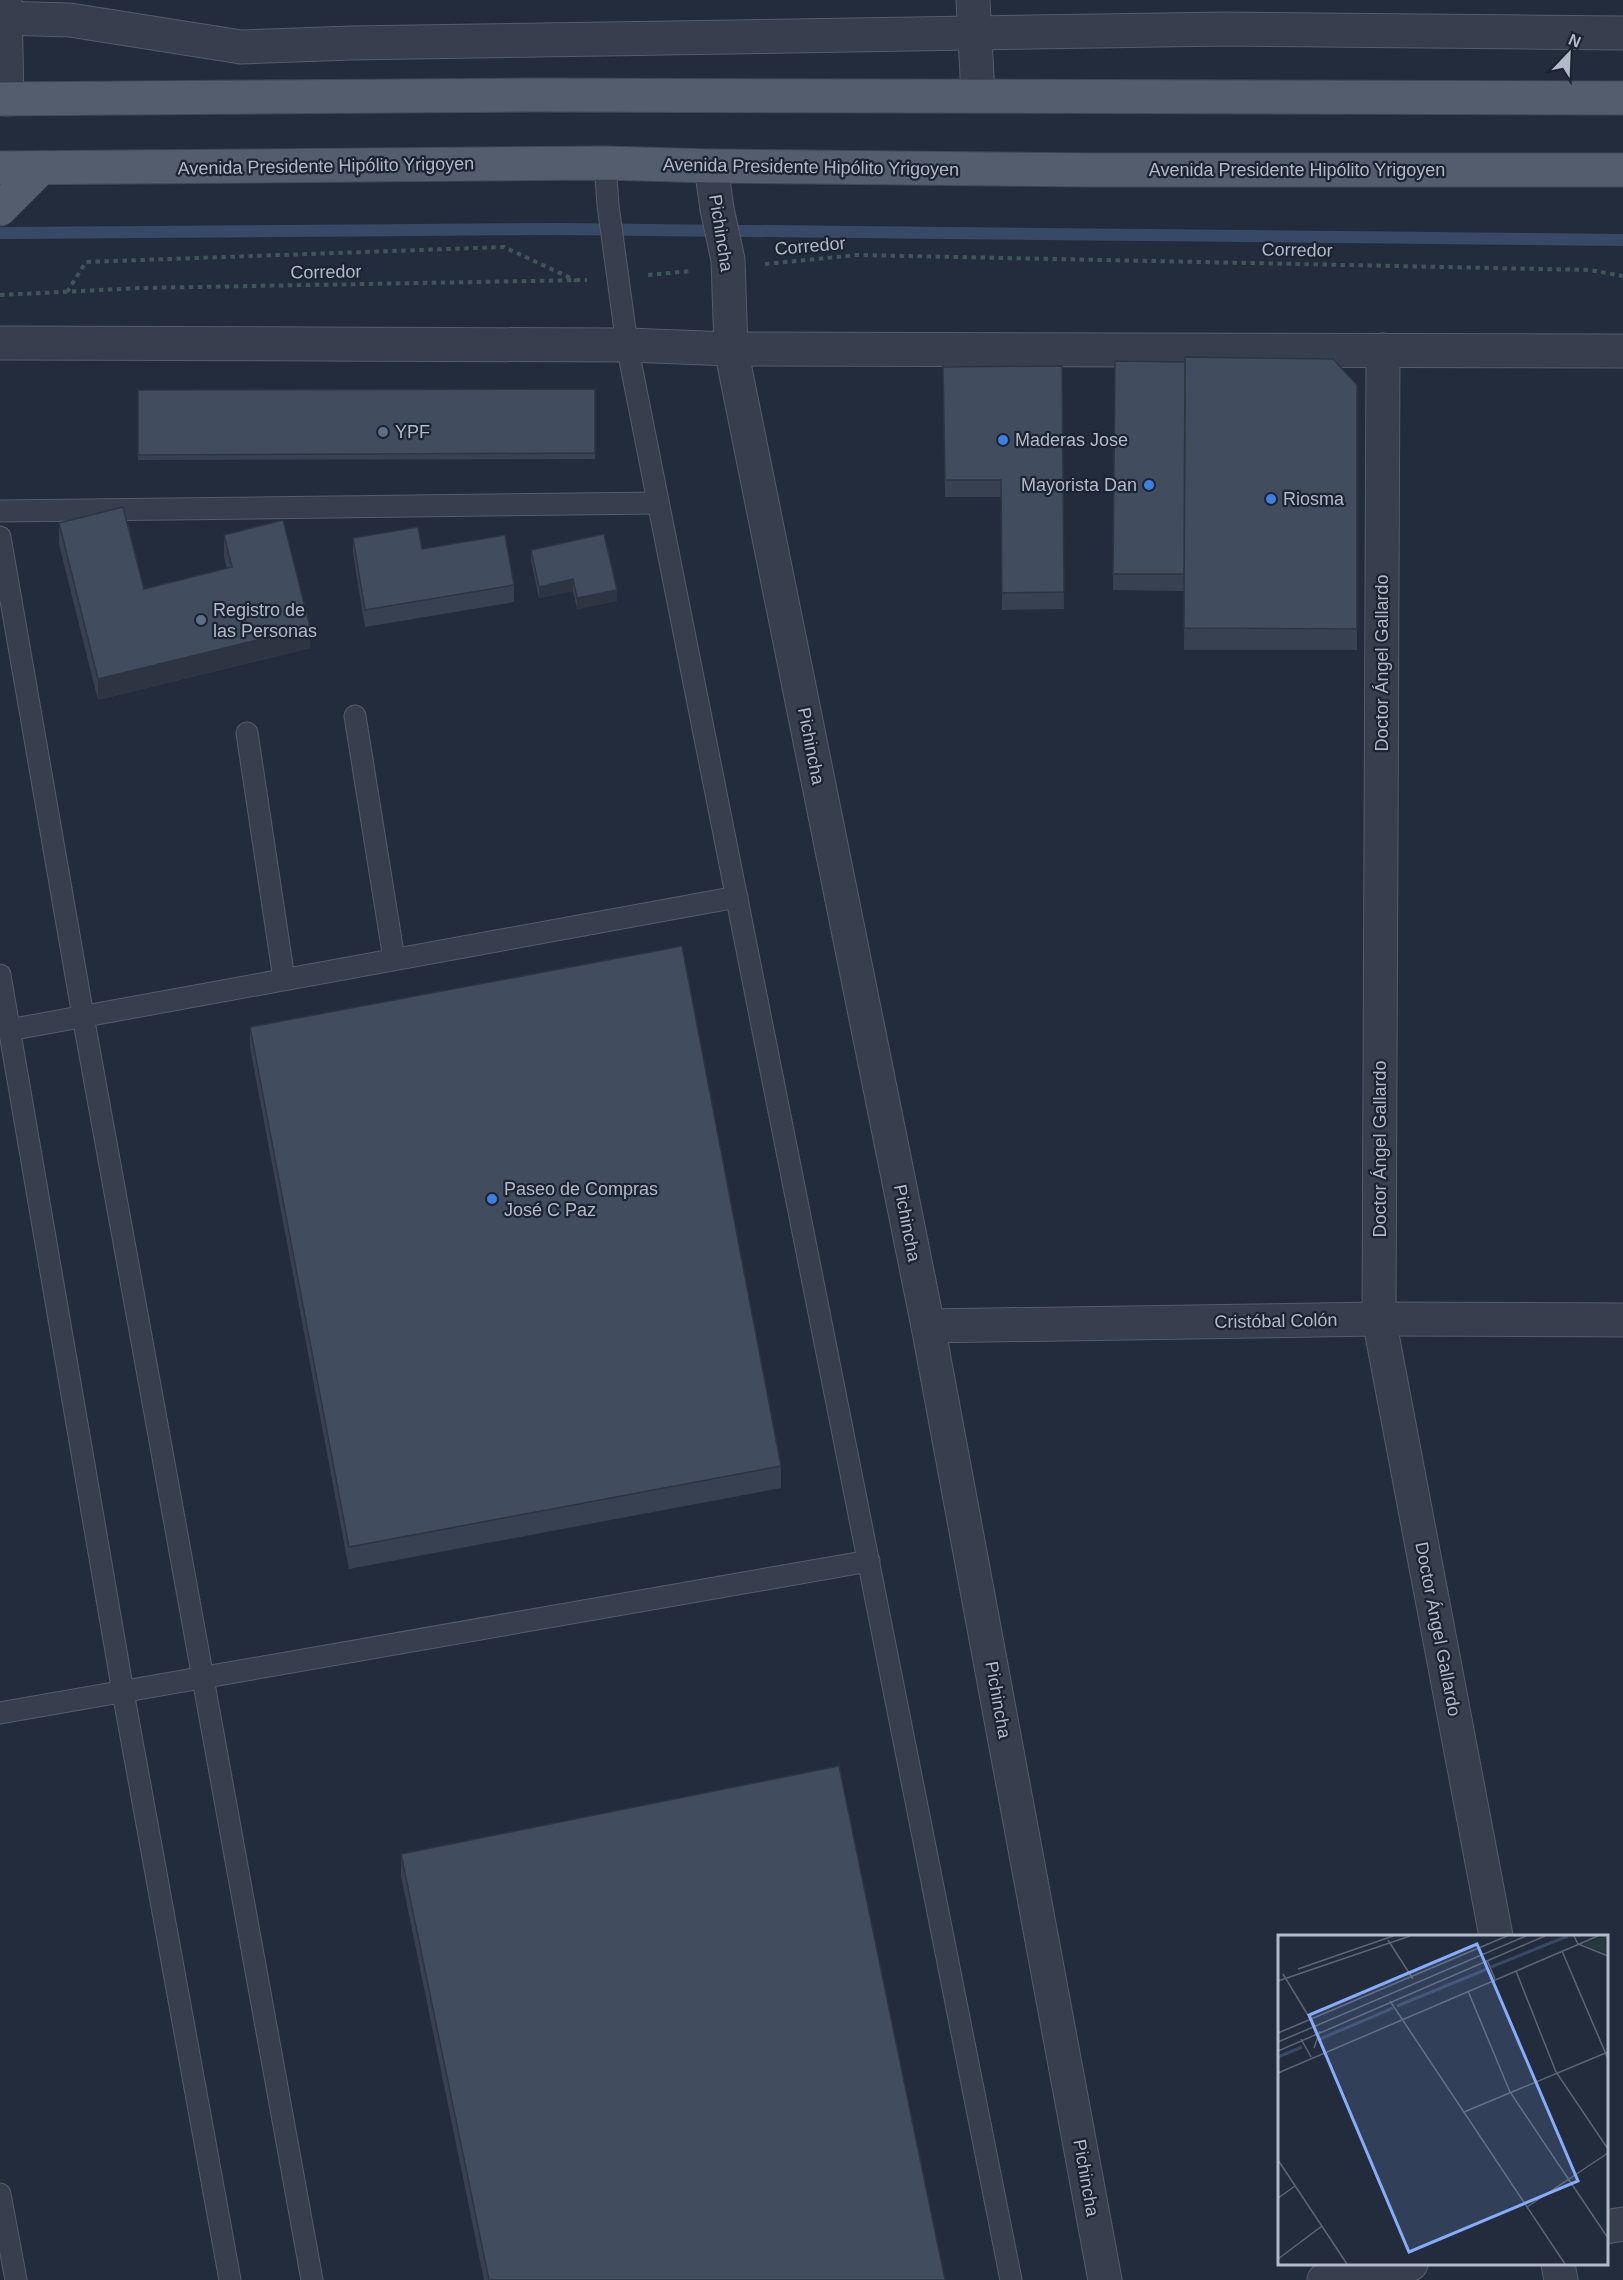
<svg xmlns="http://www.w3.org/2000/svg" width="1623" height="2280" font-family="Helvetica,sans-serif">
	<rect width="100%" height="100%" fill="#232c3d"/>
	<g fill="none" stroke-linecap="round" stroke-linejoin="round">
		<!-- stream -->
		<path stroke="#384967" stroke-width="12" d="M0 233 558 229 1623 240"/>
		<defs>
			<g id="lane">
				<path d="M605 163 608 205 627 345 1011 2280"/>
				<path d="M0 511 658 503"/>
				<path d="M0 537 83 1016 312 2280"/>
				<path d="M355 716 394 959"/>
				<path d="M247 733 284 979"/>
				<path d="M0 975 123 1692 230 2280"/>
				<path d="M9 1030 737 897"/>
				<path d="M0 1713 869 1561"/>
				<path d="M0 2194 16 2280"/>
			</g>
			<g id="street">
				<path d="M5 0 7 99"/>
				<path d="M973 0 978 95"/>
				<path d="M0 18 70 20 241 47 351 43 1226 29 1623 33"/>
				<path d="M711 166 717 209 728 260 731 349 928 1326 1105 2280"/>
				<path d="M0 343 627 345 731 349 1623 351"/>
				<path d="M1383 350 1379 1319 1496 1936"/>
				<path d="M928 1326 1379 1319 1623 1320"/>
				<path d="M1606 2227 1623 2224"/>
				<path d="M1558 2264 1561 2280"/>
				<path d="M1324 2280 1411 2264"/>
			</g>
			<g id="primary">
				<path d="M0 99 531 95 1623 98"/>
				<path d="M0 168 605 163 711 166 1094 170H1623"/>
				<path d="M0 209 41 168"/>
			</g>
		</defs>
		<!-- lane casing -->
		<use href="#lane" stroke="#555c6b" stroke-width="23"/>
		<!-- street casing -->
		<use href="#street" stroke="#555c6b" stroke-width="35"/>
		<!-- primary casing -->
		<use href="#primary" stroke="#404856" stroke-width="35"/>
		<!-- path -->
		<g stroke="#405558" stroke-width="4" stroke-dasharray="4.5 4.5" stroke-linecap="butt">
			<path d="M765 264 858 255 1590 270 1623 276"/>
			<path d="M648 275 691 271"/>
			<path d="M67 292 86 262 504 247 577 281"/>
			<path d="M0 295 140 288 587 280"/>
		</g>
		<!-- lane -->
		<use href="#lane" stroke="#373e4d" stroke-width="21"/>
		<!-- street -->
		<use href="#street" stroke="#373e4d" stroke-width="33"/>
		<!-- primary -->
		<use href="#primary" stroke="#545d6d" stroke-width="33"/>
	</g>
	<!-- wall -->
	<g fill="#384152">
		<path d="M1115 361 1357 385V650H1184L1185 421 1184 591 1113 590Z"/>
		<path d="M1062 366 1064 609 1002 610 1001 497H945L943 367Z"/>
		<path d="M595 389V459L138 460V390Z"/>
		<path d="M59 523 144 589 227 569 224 557V535L310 648 98 700 59 544Z"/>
		<path d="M353 538 422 549 514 585V602L365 627 353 554Z"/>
		<path d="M531 550 617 601 577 609 573 591 539 598 531 561Z"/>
		<path d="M250 1027 781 1466V1488L349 1569 250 1048Z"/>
		<path d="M401 1854 945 2280H484L401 1876Z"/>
	</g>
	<!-- shaded-wall -->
	<g fill="#2e3542">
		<path d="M573 579V591L539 598V587Z"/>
		<path d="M617 590V601L577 609V598Z"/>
		<path d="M310 627V648L98 700V679Z"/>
	</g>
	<!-- building -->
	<g fill="#414c5f" stroke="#2e3542" stroke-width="1.5">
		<path d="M1185 357 1333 359 1357 385V629L1184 628Z"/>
		<path d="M1115 361 1185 362 1184 574H1113Z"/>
		<path d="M1062 366 1064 592 1002 593 1001 480H945L943 367Z"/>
		<path d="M595 389V453L138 455V390Z"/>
		<path d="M123 507 144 589 232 567 224 535 283 520 310 627 98 679 59 523Z"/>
		<path d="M418 527 422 549 505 535 514 585 365 610 353 538Z"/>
		<path d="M604 534 617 590 577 598 573 579 539 587 531 550Z"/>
		<path d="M682 946 781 1466 349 1547 250 1027Z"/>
		<path d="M839 1766 945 2280H489L401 1854Z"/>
	</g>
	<!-- markers -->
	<g fill="#5c6f8a" stroke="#1c2432" stroke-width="2">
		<circle cx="383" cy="432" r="6"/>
		<circle cx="201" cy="620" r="6"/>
	</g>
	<g fill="#3f7fe0" stroke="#1c2432" stroke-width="2">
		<circle cx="1003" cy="440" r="6"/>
		<circle cx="1149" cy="485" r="6"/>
		<circle cx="1271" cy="499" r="6"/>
		<circle cx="492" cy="1199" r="6"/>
	</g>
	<g text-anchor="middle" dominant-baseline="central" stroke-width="4.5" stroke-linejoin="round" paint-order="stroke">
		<!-- street labels -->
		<g font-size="18" fill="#b2b9c8" stroke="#1c2432">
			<text transform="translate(326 166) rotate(-1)">Avenida Presidente Hipólito Yrigoyen</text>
			<text transform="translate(811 167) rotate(1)">Avenida Presidente Hipólito Yrigoyen</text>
			<text x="1297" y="170">Avenida Presidente Hipólito Yrigoyen</text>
			<text transform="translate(721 233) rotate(81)">Pichincha</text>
			<text transform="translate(810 246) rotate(-5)">Corredor</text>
			<text transform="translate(1297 250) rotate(1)">Corredor</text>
			<text transform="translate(326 272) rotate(-1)">Corredor</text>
			<text transform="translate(1382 663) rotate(-90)">Doctor Ángel Gallardo</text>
			<text transform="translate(811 746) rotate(79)">Pichincha</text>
			<text transform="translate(1380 1149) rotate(-90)">Doctor Ángel Gallardo</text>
			<text transform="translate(907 1223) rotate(79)">Pichincha</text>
			<text transform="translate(1276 1321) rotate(-1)">Cristóbal Colón</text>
			<text transform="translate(1438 1629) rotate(79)">Doctor Ángel Gallardo</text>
			<text transform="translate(998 1700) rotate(80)">Pichincha</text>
			<text transform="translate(1086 2178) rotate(80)">Pichincha</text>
		</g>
		<!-- poi labels -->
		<g font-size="18" fill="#b2b9c8" stroke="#1c2432" text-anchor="start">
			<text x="395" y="432">YPF</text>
			<text x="1015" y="440">Maderas Jose</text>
			<text x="1137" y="485" text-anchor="end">Mayorista Dan</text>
			<text x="1283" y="499">Riosma</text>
			<text x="213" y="610">Registro de<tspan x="213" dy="21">las Personas</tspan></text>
			<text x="504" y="1189">Paseo de Compras<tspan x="504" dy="21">José C Paz</tspan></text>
		</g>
	</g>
	<!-- overview -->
	<g transform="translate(1278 1935)">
		<rect width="330" height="330" fill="#232c3d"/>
		<path d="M330 1V19L306 10 307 8Z" fill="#25393e"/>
		<path fill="none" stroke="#384967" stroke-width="3" d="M213 32 290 1M119 71 209 34M42 104 115 73M0 122 24 112"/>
		<path fill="none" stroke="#5c6475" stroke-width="1.5" d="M296 1 300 9 330 21M110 5 135 44M284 16 330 124M209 25 217 44M20 34 115 1M238 36 278 137 330 214M5 39 36 90M0 46 132 1M190 56 232 157 330 303M112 66 287 329M0 98 229 1M23 104 33 122M0 107 248 1M36 113 42 96M0 116 267 1M0 138 320 1M186 177 330 117M0 225 69 329M0 263 17 251M249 272 330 218M0 324 44 291"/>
		<path fill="#86acfa" fill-opacity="0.15" stroke="#86acfa" stroke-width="3" d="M199 9 300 246 131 317 31 80Z"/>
		<rect width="330" height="330" fill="none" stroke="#b2b9c8" stroke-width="3"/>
	</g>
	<!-- north arrow -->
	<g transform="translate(1569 54) rotate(23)" stroke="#1c2432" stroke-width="4.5" paint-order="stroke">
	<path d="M0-4.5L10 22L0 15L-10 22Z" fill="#b2b9c8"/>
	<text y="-9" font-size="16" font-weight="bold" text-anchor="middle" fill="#b2b9c8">N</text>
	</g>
</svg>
